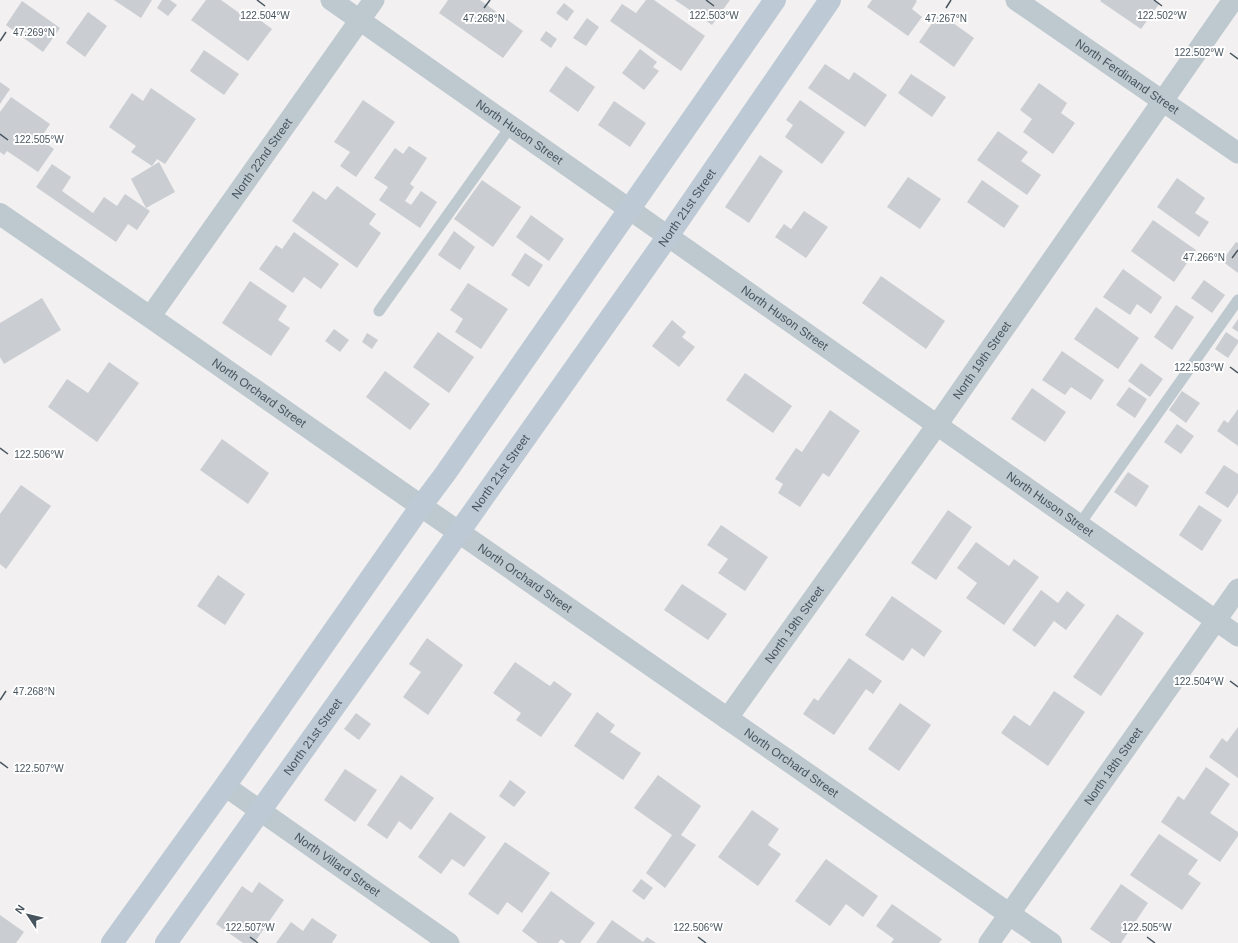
<svg xmlns="http://www.w3.org/2000/svg" width="1238" height="943" font-family="Helvetica,sans-serif">
	<rect width="100%" height="100%" fill="#f2f0f0"/>
	<!-- building -->
	<g fill="#cacdd2">
		<path d="M114 0H152L141 18Z"/>
		<path d="M162 0H170L177 5 168 16 157 8Z"/>
		<path d="M206 0H221L242 15 246 10 272 29 248 61 191 20Z"/>
		<path d="M448 0H480L523 31 503 58 439 13Z"/>
		<path d="M646 0H654L705 36 681 71 610 21 622 4 636 13Z"/>
		<path d="M675 0H730L712 25Z"/>
		<path d="M872 0H915L917 1 912 9 922 17 908 36 867 7Z"/>
		<path d="M1101 0H1154L1159 4 1141 29 1100 1Z"/>
		<path d="M22 1 60 28 43 52 6 25Z"/>
		<path d="M564 3 574 11 567 21 556 13Z"/>
		<path d="M88 12 107 26 85 57 66 43Z"/>
		<path d="M939 13 974 38 954 67 919 42Z"/>
		<path d="M587 18 599 27 586 46 573 38Z"/>
		<path d="M546 31 557 39 551 48 540 40Z"/>
		<path d="M640 49 657 62 653 67 659 71 644 90 622 73Z"/>
		<path d="M204 50 239 74 224 95 190 71Z"/>
		<path d="M825 64 849 80 854 72 887 95 865 127 808 88Z"/>
		<path d="M566 66 595 87 578 112 549 91Z"/>
		<path d="M911 74 946 97 932 117 898 93Z"/>
		<path d="M0 82 10 89 0 104Z"/>
		<path d="M1039 83 1067 103 1061 113 1075 123 1053 154 1023 132 1032 119 1020 110Z"/>
		<path d="M151 88 196 119 165 164 157 159 152 166 131 152 136 146 109 127 132 93 143 101Z"/>
		<path d="M11 97 50 124 40 139 54 149 38 172 7 151 4 155 0 152V112Z"/>
		<path d="M363 100 395 122 356 177 340 166 350 152 334 142Z"/>
		<path d="M800 100 845 132 822 164 785 137 793 125 786 120Z"/>
		<path d="M614 101 646 123 630 147 598 125Z"/>
		<path d="M998 131 1028 152 1021 161 1041 175 1027 195 977 160Z"/>
		<path d="M409 146 427 158 410 184 414 187 405 201 411 205 421 191 437 202 420 228 379 200 388 187 374 178 395 148 403 154Z"/>
		<path d="M760 155 783 171 749 223 725 207Z"/>
		<path d="M159 162 175 192 146 208 131 179Z"/>
		<path d="M52 164 71 177 62 191 93 213 104 197 117 206 125 194 150 211 137 230 128 224 116 242 36 187Z"/>
		<path d="M908 177 941 199 920 229 887 207Z"/>
		<path d="M1177 178 1205 198 1195 213 1209 222 1199 237 1157 207Z"/>
		<path d="M482 180 521 207 493 247 454 219Z"/>
		<path d="M982 180 1019 206 1004 228 967 202Z"/>
		<path d="M337 186 376 214 369 224 381 233 357 268 292 221 313 191 326 200Z"/>
		<path d="M804 211 828 227 806 258 775 237 784 224 791 229Z"/>
		<path d="M531 215 564 239 549 261 516 237Z"/>
		<path d="M1153 220 1196 250 1174 282 1131 251Z"/>
		<path d="M454 231 475 247 460 270 438 255Z"/>
		<path d="M294 232 339 264 321 289 304 277 293 293 259 269 276 245 282 249Z"/>
		<path d="M1236 242 1238 243V273L1222 261Z"/>
		<path d="M525 253 543 265 529 287 511 275Z"/>
		<path d="M1123 269 1162 297 1151 314 1137 304 1130 315 1103 297Z"/>
		<path d="M881 276 945 321 926 349 862 303Z"/>
		<path d="M1204 280 1225 295 1212 313 1191 298Z"/>
		<path d="M250 281 287 306 278 320 290 328 271 356 222 323Z"/>
		<path d="M468 283 508 309 481 349 455 332 463 319 450 310Z"/>
		<path d="M42 298 61 330 4 364 0 357V323Z"/>
		<path d="M1176 305 1194 317 1172 350 1154 337Z"/>
		<path d="M1096 307 1139 338 1118 369 1074 339Z"/>
		<path d="M1238 319V332L1232 328Z"/>
		<path d="M672 320 686 332 682 337 695 347 679 367 652 346Z"/>
		<path d="M334 329 349 340 340 352 325 341Z"/>
		<path d="M438 332 474 357 449 393 413 367Z"/>
		<path d="M1226 332 1238 340V343L1228 358 1215 349Z"/>
		<path d="M367 333 378 340 372 349 362 342Z"/>
		<path d="M1062 351 1104 380 1091 400 1071 387 1065 395 1042 380Z"/>
		<path d="M109 362 139 383 97 442 48 407 67 379 88 393Z"/>
		<path d="M1141 363 1163 379 1150 397 1128 381Z"/>
		<path d="M385 371 430 404 410 430 366 397Z"/>
		<path d="M745 373 792 406 773 433 726 400Z"/>
		<path d="M1129 387 1147 399 1135 418 1116 405Z"/>
		<path d="M1032 388 1066 412 1045 442 1011 419Z"/>
		<path d="M1182 391 1200 403 1186 423 1169 410Z"/>
		<path d="M1238 409V446L1217 431 1224 420 1228 423Z"/>
		<path d="M830 410 860 431 829 477 823 473 800 507 778 493 783 484 775 479 796 448 802 452Z"/>
		<path d="M1177 424 1194 436 1181 454 1164 442Z"/>
		<path d="M222 439 269 473 248 504 200 470Z"/>
		<path d="M1224 465 1238 474V493L1228 508 1205 493Z"/>
		<path d="M1128 472 1149 486 1136 507 1114 492Z"/>
		<path d="M21 485 51 506 6 569 0 564V514Z"/>
		<path d="M1199 505 1222 520 1202 551 1179 535Z"/>
		<path d="M948 510 972 527 936 580 911 563Z"/>
		<path d="M721 525 768 557 745 591 718 573 728 559 707 545Z"/>
		<path d="M976 542 1009 566 1014 559 1039 577 1004 625 966 598 977 583 957 568Z"/>
		<path d="M218 575 245 594 225 625 197 606Z"/>
		<path d="M682 584 727 614 708 640 664 610Z"/>
		<path d="M1041 590 1058 603 1067 591 1085 605 1066 630 1054 621 1035 647 1012 630Z"/>
		<path d="M892 596 942 631 924 657 912 648 903 661 865 635Z"/>
		<path d="M1117 614 1144 633 1101 696 1073 677Z"/>
		<path d="M427 638 463 665 428 715 403 697 421 672 409 664Z"/>
		<path d="M849 658 882 681 873 694 866 689 834 735 803 714 814 698 818 701Z"/>
		<path d="M515 662 550 686 554 681 572 694 541 737 516 720 521 713 493 693Z"/>
		<path d="M1054 691 1085 712 1048 766 1001 733 1014 715 1030 726Z"/>
		<path d="M900 703 931 725 899 771 868 749Z"/>
		<path d="M597 712 615 725 610 732 641 753 623 780 574 746Z"/>
		<path d="M356 713 371 724 359 740 344 729Z"/>
		<path d="M1238 727V778L1209 757 1222 738 1227 742Z"/>
		<path d="M1206 767 1230 784 1210 813 1238 832V836L1220 862 1161 822 1178 796 1184 800Z"/>
		<path d="M345 769 377 790 355 822 324 800Z"/>
		<path d="M401 775 434 798 411 830 399 821 387 839 367 825Z"/>
		<path d="M658 775 701 806 681 835 696 845 665 888 646 873 672 835 634 808Z"/>
		<path d="M510 780 526 792 514 807 499 796Z"/>
		<path d="M752 810 779 829 768 845 781 854 758 886 718 857Z"/>
		<path d="M450 812 486 837 464 867 452 859 441 874 418 857Z"/>
		<path d="M1159 834 1198 860 1188 874 1201 883 1182 910 1130 875Z"/>
		<path d="M505 842 550 873 522 913 507 902 498 915 468 894Z"/>
		<path d="M826 859 878 896 863 917 846 904 830 926 795 901Z"/>
		<path d="M641 879 653 888 644 900 632 891Z"/>
		<path d="M259 882 284 900 254 943H243L216 924 242 886 252 893Z"/>
		<path d="M1121 884 1148 903 1121 943H1111L1090 929Z"/>
		<path d="M551 891 595 923 580 943H566L561 939 558 943H538L522 931Z"/>
		<path d="M892 904 942 939 939 943H891L894 939 876 926Z"/>
		<path d="M0 915 24 932 16 943H0Z"/>
		<path d="M312 918 337 935 332 943H276L291 922 303 931Z"/>
		<path d="M612 920 643 942 647 937 656 943H596Z"/>
	</g>
	<g fill="none" stroke-linecap="round" stroke-linejoin="round">
		<!-- service -->
		<g stroke="#bdc8cf" stroke-width="11">
			<path d="M379 311 511 126"/>
			<path d="M1079 525 1238 300"/>
		</g>
		<!-- minor -->
		<g stroke="#bdc8cf" stroke-width="21">
			<path id="s1" d="M331 0 1238 636"/>
			<path id="s2" d="M1016 0 1238 153"/>
			<path id="s3" d="M150 317 374 0"/>
			<path id="s4" d="M727 719 937 425 1233 0"/>
			<path id="s5" d="M225 786 449 943"/>
			<path id="s6" d="M989 943 1238 589"/>
		</g>
		<!-- tertiary -->
		<path stroke="#bdc8cf" stroke-width="22" id="s7" d="M0 214 150 317 421 506 1051 943"/>
		<!-- secondary -->
		<g stroke="#bdc9d4" stroke-width="22">
			<path d="M112 943 225 786 421 506 445 474 775 0"/>
			<path id="s8" d="M166 943 459 532 668 236 830 0"/>
		</g>
	</g>
	<!-- ticks -->
	<path fill="none" stroke="#47545e" stroke-width="1.5" d="M257 0 265 6M706 0 714 6M1154 0 1162 6M484 8 490 0M946 8 951 0M0 41 6 32M1230 53 1238 59M0 134 8 140M1232 258 1238 250M1230 367 1238 373M0 448 8 454M1230 681 1238 687M0 700 6 691M0 762 8 768M250 937 258 943M698 937 706 943M1147 937 1155 943"/>
	<g text-anchor="middle" dominant-baseline="central" stroke-width="4" stroke-linejoin="round" paint-order="stroke">
		<!-- street labels -->
		<g font-size="12" fill="#47545e" stroke="#fff">
			<text stroke="none"><textPath href="#s2" startOffset="135">North Ferdinand Street</textPath></text>
			<text stroke="none"><textPath href="#s1" startOffset="230">North Huson Street</textPath></text>
			<text stroke="none"><textPath href="#s3" startOffset="194">North 22nd Street</textPath></text>
			<text stroke="none"><textPath href="#s8" startOffset="901">North 21st Street</textPath></text>
			<text stroke="none"><textPath href="#s1" startOffset="554">North Huson Street</textPath></text>
			<text stroke="none"><textPath href="#s4" startOffset="440">North 19th Street</textPath></text>
			<text stroke="none"><textPath href="#s7" startOffset="315">North Orchard Street</textPath></text>
			<text stroke="none"><textPath href="#s8" startOffset="577">North 21st Street</textPath></text>
			<text stroke="none"><textPath href="#s1" startOffset="878">North Huson Street</textPath></text>
			<text stroke="none"><textPath href="#s7" startOffset="639">North Orchard Street</textPath></text>
			<text stroke="none"><textPath href="#s4" startOffset="116">North 19th Street</textPath></text>
			<text stroke="none"><textPath href="#s8" startOffset="253">North 21st Street</textPath></text>
			<text stroke="none"><textPath href="#s7" startOffset="963">North Orchard Street</textPath></text>
			<text stroke="none"><textPath href="#s6" startOffset="216">North 18th Street</textPath></text>
			<text stroke="none"><textPath href="#s5" startOffset="137">North Villard Street</textPath></text>
		</g>
	</g>
	<g font-size="10" text-anchor="middle" fill="#47545e" stroke="#fff" stroke-width="4" stroke-linejoin="round" paint-order="stroke">
		<text x="265" y="19">122.504°W</text>
		<text x="714" y="19">122.503°W</text>
		<text x="1162" y="19">122.502°W</text>
		<text x="484" y="22">47.268°N</text>
		<text x="946" y="22">47.267°N</text>
		<text x="34" y="36">47.269°N</text>
		<text x="1199" y="56">122.502°W</text>
		<text x="39" y="143">122.505°W</text>
		<text x="1204" y="261">47.266°N</text>
		<text x="1199" y="371">122.503°W</text>
		<text x="39" y="458">122.506°W</text>
		<text x="1199" y="685">122.504°W</text>
		<text x="34" y="695">47.268°N</text>
		<text x="39" y="772">122.507°W</text>
		<text x="250" y="931">122.507°W</text>
		<text x="698" y="931">122.506°W</text>
		<text x="1147" y="931">122.505°W</text>
	</g>
	<!-- north arrow -->
	<g transform="translate(28 915) rotate(305)" stroke="#ffffff" stroke-width="3" paint-order="stroke">
	<path d="M0-3L7 15L0 10L-7 15Z" fill="#47545e"/>
	<text y="-6" font-size="11" font-weight="bold" text-anchor="middle" fill="#47545e">N</text>
	</g>
</svg>
